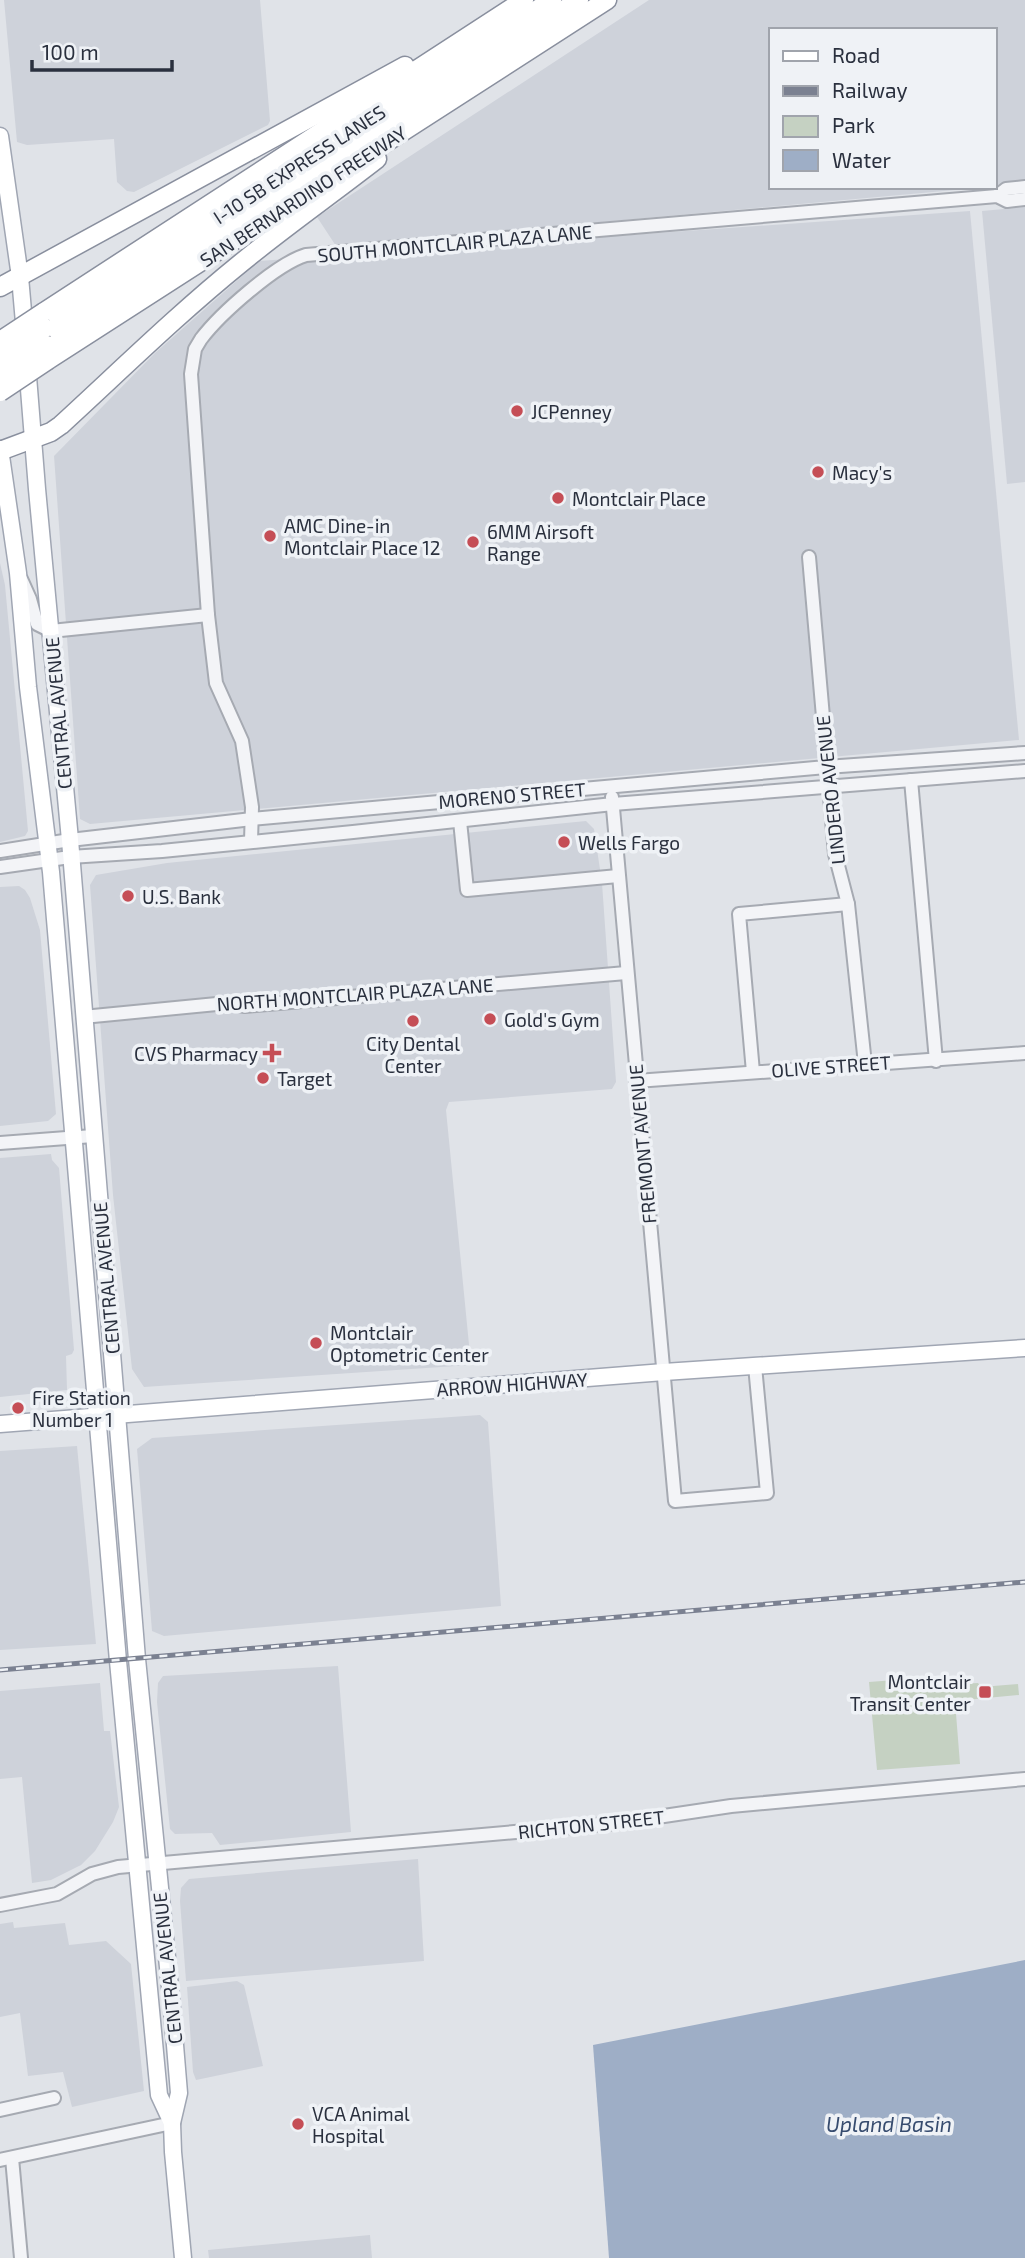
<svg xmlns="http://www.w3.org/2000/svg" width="1025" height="2258" font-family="'Exo 2',sans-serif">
	<rect width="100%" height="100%" fill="#e0e3e8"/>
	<!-- built -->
	<g fill="#ced2da">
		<path d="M4 0H260L270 121 268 125 134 192 127 191 117 182 114 139 27 145 17 142Z"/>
		<path d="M649 0H1025V183L995 187V30H771V187H988L336 246 317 217Z"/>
		<path d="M1025 207V482L1007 484 982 211Z"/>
		<path d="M970 211 1019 740 90 824 80 819 54 456 155 353 259 261Z"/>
		<path d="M0 563 5 585 28 831 25 836 0 842Z"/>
		<path d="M586 821 594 829 602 883 616 1082 612 1089 449 1102 446 1110 471 1365 144 1387 132 1369 113 1195 90 885 96 875 167 863Z"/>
		<path d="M19 886 25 890 30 898 40 930 56 1114 48 1121 0 1126V887Z"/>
		<path d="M51 1154 52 1160 59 1168 74 1350 72 1354 66 1356 67 1390 0 1397V1158Z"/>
		<path d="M480 1415 488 1422 501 1606 164 1636 152 1631 137 1449 152 1438Z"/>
		<path d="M77 1446 96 1644 0 1650V1451Z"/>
		<path d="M338 1666 351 1832 220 1845 212 1833 175 1834 170 1829 157 1702 158 1683 163 1676Z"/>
		<path d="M100 1683 104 1731H110L119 1807 113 1822 95 1851 81 1865 51 1880 32 1883 22 1777 0 1779V1691Z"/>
		<path d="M418 1859 424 1961 186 1981 180 1901 181 1888 189 1879Z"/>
		<path d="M13 1922 14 1928 65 1923 69 1945 106 1941 131 1964 144 2091 72 2107 63 2072 28 2076 20 2013 0 2017V1924Z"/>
		<path d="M237 1981 244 1985 263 2066 196 2080 193 2072 187 1987Z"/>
		<path d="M370 2235 372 2258H209L208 2250Z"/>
	</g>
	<!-- green -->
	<path fill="#c5d1c2" d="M947 1676 957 1684 978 1683 981 1687 1018 1684 1019 1695 955 1701 960 1764 877 1770 869 1682Z"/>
	<!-- water -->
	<path fill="#9eaec6" d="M1025 1960V2258H609L593 2045Z"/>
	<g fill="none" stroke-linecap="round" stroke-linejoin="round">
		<defs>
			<g id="minor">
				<path d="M997 196 1006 189 1025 187"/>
				<path d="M809 557 835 854 848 904 865 1064"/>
				<path d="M21 579 30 599 37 624 51 631 208 615"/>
				<path d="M911 780 936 1061"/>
				<path d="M612 797 675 1501 767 1493 755 1366"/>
				<path d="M460 821 467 890 618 876"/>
				<path d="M251 841 252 807 242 741 216 683 208 615 191 374 195 349 201 339C220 314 276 264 306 255L997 196 1007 201 1025 199"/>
				<path d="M0 851 70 840 252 819 826 767 1025 753"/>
				<path d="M0 867 70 857 162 851 353 832 613 804 1025 771"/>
				<path d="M83 1017 227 1003 245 1006 626 973"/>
				<path d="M753 1072 739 914 848 904"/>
				<path d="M636 1081 1025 1053"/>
				<path d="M0 1143 93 1136"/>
				<path d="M0 1905 57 1894 92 1874 118 1867 617 1823 731 1806 1025 1779"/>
				<path d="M0 2110 54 2098"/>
				<path d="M12 2158 21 2258"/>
				<path d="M0 2160 172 2123"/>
			</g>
			<g id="major">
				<path d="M0 136 20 277 25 334"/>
				<path d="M27 364 37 489 70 840 137 1659 171 1997 179 2093 172 2123 173 2152 183 2258"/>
				<path d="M0 449 18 573 28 687 51 872 118 1661 159 2095 172 2123"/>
				<path d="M0 1424 664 1372 1025 1348"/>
			</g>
			<g id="highway">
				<path d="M0 287 405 66"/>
				<path d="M44 312 524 0"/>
				<path d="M45 328 552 0"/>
				<path d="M47 345 579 0"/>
				<path d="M48 360 607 0"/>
				<path d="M0 451 51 432 61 425C121 370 178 314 241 263 285 227 332 194 377 159"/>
			</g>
		</defs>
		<!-- minor casing -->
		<use href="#minor" stroke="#a6aab2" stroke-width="16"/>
		<!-- major casing -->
		<use href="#major" stroke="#a0a6b3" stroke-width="19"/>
		<!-- highway casing -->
		<use href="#highway" stroke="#898f9e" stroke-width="21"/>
		<!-- minor -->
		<use href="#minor" stroke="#f3f4f7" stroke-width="12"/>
		<!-- major -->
		<use href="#major" stroke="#fff" stroke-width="16"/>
		<!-- highway -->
		<use href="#highway" stroke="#fff" stroke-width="18"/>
		<defs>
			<path id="rail" d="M0 1670 1025 1582"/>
		</defs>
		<!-- rail casing -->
		<use href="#rail" stroke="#7b8191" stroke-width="5"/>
		<!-- rail -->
		<use href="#rail" stroke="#eff2f6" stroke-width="2.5" stroke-dasharray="8" stroke-linecap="butt"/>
		<defs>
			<g id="highway-bridge">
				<path d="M0 341 44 312"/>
				<path d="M0 358 45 328"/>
				<path d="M0 375 47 345"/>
				<path d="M0 392 48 360"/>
			</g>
		</defs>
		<!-- highway-bridge casing -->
		<use href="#highway-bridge" stroke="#898f9e" stroke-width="21" stroke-linecap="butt"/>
		<!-- highway-bridge -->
		<use href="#highway-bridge" stroke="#fff" stroke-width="18"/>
	</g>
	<!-- markers -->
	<g fill="#c54e56" stroke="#eff2f6" stroke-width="2.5">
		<circle cx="517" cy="411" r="7"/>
		<circle cx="818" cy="472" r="7"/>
		<circle cx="558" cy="498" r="7"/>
		<circle cx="270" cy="536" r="7"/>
		<circle cx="473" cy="542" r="7"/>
		<circle cx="564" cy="842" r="7"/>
		<circle cx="128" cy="896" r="7"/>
		<circle cx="490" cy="1019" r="7"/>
		<circle cx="413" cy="1021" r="7"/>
		<path d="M268.5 1042.5h7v7h7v7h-7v7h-7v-7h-7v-7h7z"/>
		<circle cx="263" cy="1078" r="7"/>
		<circle cx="316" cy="1343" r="7"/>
		<circle cx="18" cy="1408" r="7"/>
		<rect x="978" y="1685" width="14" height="14" rx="3.5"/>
		<circle cx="298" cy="2124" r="7"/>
	</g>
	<g text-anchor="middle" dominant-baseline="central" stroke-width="7" stroke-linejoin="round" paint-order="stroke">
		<!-- street labels -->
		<g font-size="19" fill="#2a303e" stroke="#eff2f6">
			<text transform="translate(299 164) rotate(-33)">I-10 SB EXPRESS LANES</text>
			<text transform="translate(303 196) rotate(-33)">SAN BERNARDINO FREEWAY</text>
			<text transform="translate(455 243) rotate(-5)">SOUTH MONTCLAIR PLAZA LANE</text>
			<text transform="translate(58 713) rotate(-95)">CENTRAL AVENUE</text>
			<text transform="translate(830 790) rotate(-96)">LINDERO AVENUE</text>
			<text transform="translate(512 795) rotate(-5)">MORENO STREET</text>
			<text transform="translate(355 994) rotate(-4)">NORTH MONTCLAIR PLAZA LANE</text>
			<text transform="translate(831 1066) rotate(-4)">OLIVE STREET</text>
			<text transform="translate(642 1144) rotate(-95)">FREMONT AVENUE</text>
			<text transform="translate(106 1278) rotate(-95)">CENTRAL AVENUE</text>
			<text transform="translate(512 1384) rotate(-4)">ARROW HIGHWAY</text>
			<text transform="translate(591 1824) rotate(-6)">RICHTON STREET</text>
			<text transform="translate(167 1968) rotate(-96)">CENTRAL AVENUE</text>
		</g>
		<!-- poi labels -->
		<g font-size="19" fill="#2a303e" stroke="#eff2f6" text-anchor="start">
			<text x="531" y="411">JCPenney</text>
			<text x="832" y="472">Macy's</text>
			<text x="572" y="498">Montclair Place</text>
			<text x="284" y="525">AMC Dine-in<tspan x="284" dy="22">Montclair Place 12</tspan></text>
			<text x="487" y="531">6MM Airsoft<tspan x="487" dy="22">Range</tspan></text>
			<text x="578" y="842">Wells Fargo</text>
			<text x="142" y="896">U.S. Bank</text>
			<text x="504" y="1019">Gold's Gym</text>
			<text x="413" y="1043" text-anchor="middle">City Dental<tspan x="413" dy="22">Center</tspan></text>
			<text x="258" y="1053" text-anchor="end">CVS Pharmacy</text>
			<text x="277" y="1078">Target</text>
			<text x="330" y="1332">Montclair<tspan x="330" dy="22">Optometric Center</tspan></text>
			<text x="32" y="1397">Fire Station<tspan x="32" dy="22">Number 1</tspan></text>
			<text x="971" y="1681" text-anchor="end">Montclair<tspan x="971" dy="22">Transit Center</tspan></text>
			<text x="312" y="2113">VCA Animal<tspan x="312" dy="22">Hospital</tspan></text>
		</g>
		<!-- water labels -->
		<g font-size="21" font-style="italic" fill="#374c6f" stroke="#eff2f6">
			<text x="889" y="2123">Upland Basin</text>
		</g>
	</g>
	<!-- legend -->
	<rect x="769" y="28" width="228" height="161" fill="#eff2f6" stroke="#a0a4ac" stroke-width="2"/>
	<rect x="783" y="51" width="35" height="10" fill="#ffffff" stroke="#a0a4ac" stroke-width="2"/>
	<text x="832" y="63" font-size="21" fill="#2a303e">Road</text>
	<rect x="783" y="86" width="35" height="10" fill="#7b8191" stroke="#a0a4ac" stroke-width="2"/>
	<text x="832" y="98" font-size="21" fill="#2a303e">Railway</text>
	<rect x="783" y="116" width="35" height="21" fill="#c5d1c2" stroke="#a0a4ac" stroke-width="2"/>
	<text x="832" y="133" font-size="21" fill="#2a303e">Park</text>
	<rect x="783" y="150" width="35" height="21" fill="#9eaec6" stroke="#a0a4ac" stroke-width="2"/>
	<text x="832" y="168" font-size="21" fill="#2a303e">Water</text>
	<!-- scale -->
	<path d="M32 60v10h140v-10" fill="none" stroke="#2a303e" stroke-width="3.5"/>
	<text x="42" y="60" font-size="21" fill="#2a303e" stroke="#eff2f6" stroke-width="5" paint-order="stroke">100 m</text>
</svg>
